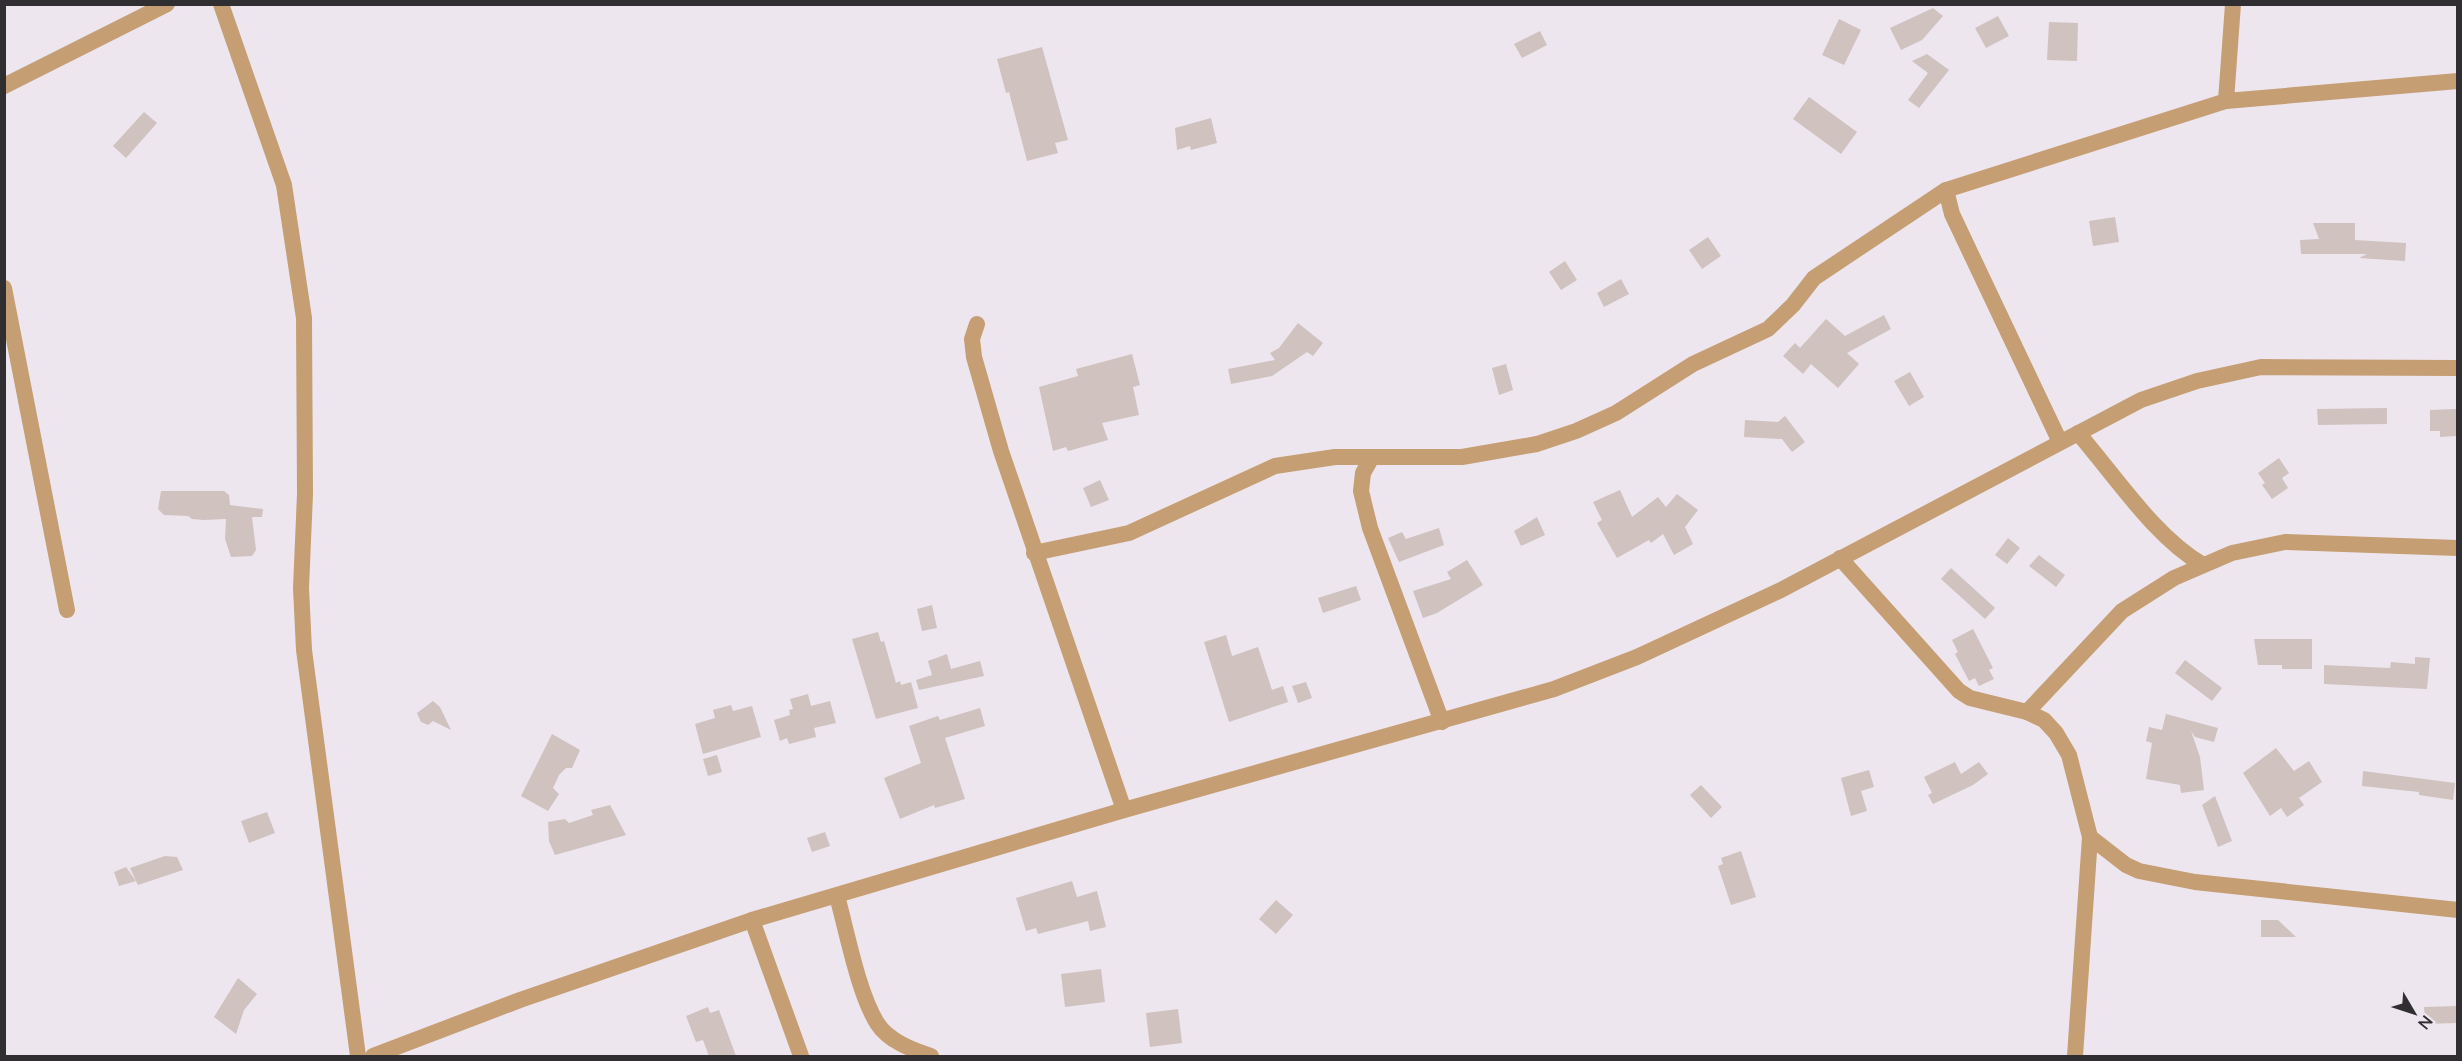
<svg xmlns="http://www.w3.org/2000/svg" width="2462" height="1061" font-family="Lato,sans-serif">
	<rect width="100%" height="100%" fill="#eee6ef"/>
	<!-- building -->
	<g fill="#cfc2bf">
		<path d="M1933 8 1943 16 1922 40 1901 50 1890 28Z"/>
		<path d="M1998 16 2009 36 1986 48 1975 28Z"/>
		<path d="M1839 19 1861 30 1844 65 1822 55Z"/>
		<path d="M2049 22 2078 23 2077 61 2047 60Z"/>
		<path d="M1540 31 1547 45 1522 58 1514 44Z"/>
		<path d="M1042 47 1068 140 1055 143 1058 153 1027 161 1009 92 1006 93 997 59Z"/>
		<path d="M1927 54 1949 70 1919 108 1908 100 1928 73 1912 61Z"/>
		<path d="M1809 97 1857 132 1841 154 1793 119Z"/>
		<path d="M144 112 157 123 126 158 113 146Z"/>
		<path d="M1211 118 1217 143 1191 150 1190 146 1177 150 1175 128Z"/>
		<path d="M2115 217 2119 242 2093 246 2089 221Z"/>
		<path d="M2313 223H2355V240L2406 243 2405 261 2359 258 2367 254H2301L2300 240 2319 239Z"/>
		<path d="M1708 237 1721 256 1702 269 1689 250Z"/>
		<path d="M1565 261 1577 280 1561 290 1549 272Z"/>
		<path d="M1621 279 1629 294 1604 307 1597 293Z"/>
		<path d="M1884 315 1891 329 1847 353 1859 364 1838 388 1811 364 1803 374 1783 356 1795 343 1800 348 1826 319 1845 336Z"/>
		<path d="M1298 323 1323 343 1313 356 1307 352 1272 376 1231 384 1228 369 1275 360 1270 353 1279 348Z"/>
		<path d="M1132 354 1140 385 1133 387 1139 415 1102 423 1108 440 1068 451 1066 447 1053 451 1039 387 1078 376 1076 369Z"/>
		<path d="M1506 364 1513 390 1499 395 1492 368Z"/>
		<path d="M1910 372 1924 397 1909 406 1894 381Z"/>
		<path d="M2387 408V424L2318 425 2317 409Z"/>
		<path d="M2456 409V436L2440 437V431H2430V410Z"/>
		<path d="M1785 416 1805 442 1792 452 1782 439 1744 437 1745 420 1778 422Z"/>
		<path d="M2279 458 2289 473 2282 478 2288 488 2272 499 2262 485 2265 483 2258 473Z"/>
		<path d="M1100 480 1109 500 1091 507 1083 488Z"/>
		<path d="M1620 490 1632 517 1658 497 1666 507 1677 494 1698 510 1685 527 1693 544 1674 555 1663 534 1651 543 1649 540 1617 558 1597 523 1602 520 1593 502Z"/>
		<path d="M161 491H224L229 495 230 505 263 509 262 517H252L256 550 252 556 231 557 225 539 226 519 204 520 192 519 188 516 164 515 158 509Z"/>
		<path d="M1537 517 1545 535 1521 546 1514 531Z"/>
		<path d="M1439 528 1444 545 1399 562 1388 538 1402 532 1406 539Z"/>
		<path d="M2008 538 2020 548 2007 564 1995 555Z"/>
		<path d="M2039 555 2065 575 2056 587 2029 566Z"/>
		<path d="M1467 560 1483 585 1437 613 1423 618 1413 591 1451 579 1447 572Z"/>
		<path d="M1951 568 1995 608 1985 619 1941 579Z"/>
		<path d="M1356 586 1361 600 1323 613 1318 598Z"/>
		<path d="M932 605 937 628 922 631 917 609Z"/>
		<path d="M1973 629 1993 668 1989 670 1994 679 1979 686 1975 678 1969 681 1955 654 1958 652 1952 640Z"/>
		<path d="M878 632 881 642 884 641 896 683 900 681 901 685 911 682 918 708 876 719 852 639Z"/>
		<path d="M1226 635 1232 656 1258 647 1272 690 1283 686 1288 702 1229 722 1204 642Z"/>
		<path d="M2254 639H2312V669H2282V665H2258Z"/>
		<path d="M947 654 951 669 980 661 984 676 919 690 916 680 932 675 928 661Z"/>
		<path d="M2415 657 2430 658 2427 689 2324 684V665L2390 668 2391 662 2415 664Z"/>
		<path d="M2185 660 2222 688 2212 701 2175 673Z"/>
		<path d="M1306 682 1312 698 1298 703 1292 686Z"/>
		<path d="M808 694 811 706 830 701 836 723 814 728 816 737 789 744 787 738 780 741 774 720 790 715 789 710 793 709 790 699Z"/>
		<path d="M433 701 440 707 451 730 433 721 428 725 421 722 417 713Z"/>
		<path d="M731 705 733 711 752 706 761 737 703 754 695 724 715 718 713 710Z"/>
		<path d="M980 708 985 726 945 738 965 799 935 808 934 805 900 819 884 778 921 763 909 726 938 716 940 720Z"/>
		<path d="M2166 714 2218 728 2214 742 2195 737 2191 731 2200 757 2204 790 2181 793 2180 785 2146 779 2152 743 2146 741 2149 727 2162 730Z"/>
		<path d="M552 734 580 750 572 768H566L559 775 553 788 559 794 548 811 521 796Z"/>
		<path d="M2276 748 2294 771 2309 761 2322 782 2299 798 2304 805 2287 817 2281 808 2270 816 2243 773Z"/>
		<path d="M717 755 722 772 708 776 703 759Z"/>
		<path d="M1955 762 1961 774 1979 762 1988 774 1973 785 1933 804 1928 795 1932 793 1924 777Z"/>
		<path d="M1869 770 1874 787 1861 791 1867 811 1851 816 1841 778Z"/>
		<path d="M2363 771 2455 783 2453 800 2419 795V792L2362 786Z"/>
		<path d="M1701 785 1722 807 1711 818 1690 795Z"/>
		<path d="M2215 796 2232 841 2218 847 2202 805Z"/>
		<path d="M610 805 626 835 555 855 549 841 548 822 565 819 569 823 593 815 591 810Z"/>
		<path d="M267 812 275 833 249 843 241 821Z"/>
		<path d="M825 832 830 846 812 852 807 838Z"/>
		<path d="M1741 851 1756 897 1731 905 1718 866 1723 864 1721 858Z"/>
		<path d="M165 856 177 857 183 870 138 885 130 868Z"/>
		<path d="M126 867 136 881 119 886 114 872Z"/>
		<path d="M1072 881 1077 897 1097 891 1106 927 1090 931 1088 921 1038 934 1036 928 1026 931 1016 898Z"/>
		<path d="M1276 900 1293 915 1276 934 1259 919Z"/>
		<path d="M2261 920H2278L2296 937H2261Z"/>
		<path d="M1101 969 1105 1002 1065 1007 1061 974Z"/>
		<path d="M238 978 257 994 244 1010 236 1034 214 1017Z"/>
		<path d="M2456 1006 2457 1023 2425 1024 2424 1007Z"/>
		<path d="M708 1007 710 1013 719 1010 736 1056H709L703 1040 696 1042 686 1016Z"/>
		<path d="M1178 1009 1182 1043 1150 1047 1146 1013Z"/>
	</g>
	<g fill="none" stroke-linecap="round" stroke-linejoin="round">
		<!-- minor -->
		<g stroke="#c59e73" stroke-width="16">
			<path d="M221 4 284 185 304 318 305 494 301 588 304 650 358 1056"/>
			<path d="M4 86 167 4"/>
			<path d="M2226 101 2233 4"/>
			<path d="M1946 190 1952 214 2060 442"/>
			<path d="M4 288 67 610"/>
			<path d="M977 324 972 339 974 357 1001 451 1124 810"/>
			<path d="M2078 433C2116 477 2154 536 2203 565"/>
			<path d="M1372 457 1363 473 1361 491 1370 528 1442 722"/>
			<path d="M1034 553 1129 533 1275 466 1335 457H1462L1537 444 1576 431 1616 413 1693 364 1768 329 1793 305 1814 278 1946 190 2226 101 2458 81"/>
			<path d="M1840 558 1959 691 1970 698 2027 712 2044 720 2056 733 2069 755 2090 837 2075 1056"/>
			<path d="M2027 712 2122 611 2174 578 2232 553 2285 542 2458 548"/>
			<path d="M2090 837 2126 865 2139 871 2195 882 2458 910"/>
			<path d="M837 896C847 932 858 992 877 1023 888 1041 913 1050 931 1056"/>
			<path d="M752 920 801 1056"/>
		</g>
		<!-- tertiary -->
		<path stroke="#c59e73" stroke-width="16" d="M373 1056 520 1000 752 920 1124 810 1554 689 1637 657 1781 590 2141 400 2197 381 2261 367 2458 368"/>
	</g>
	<!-- border -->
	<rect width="2462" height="1061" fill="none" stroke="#312e32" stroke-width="12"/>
	<!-- north arrow -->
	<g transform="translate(2414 1013) rotate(129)" stroke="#eee6ef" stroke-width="4.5" paint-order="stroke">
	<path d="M0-4.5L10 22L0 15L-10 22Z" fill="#312e32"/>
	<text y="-9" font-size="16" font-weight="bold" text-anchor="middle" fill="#312e32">N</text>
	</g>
</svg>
